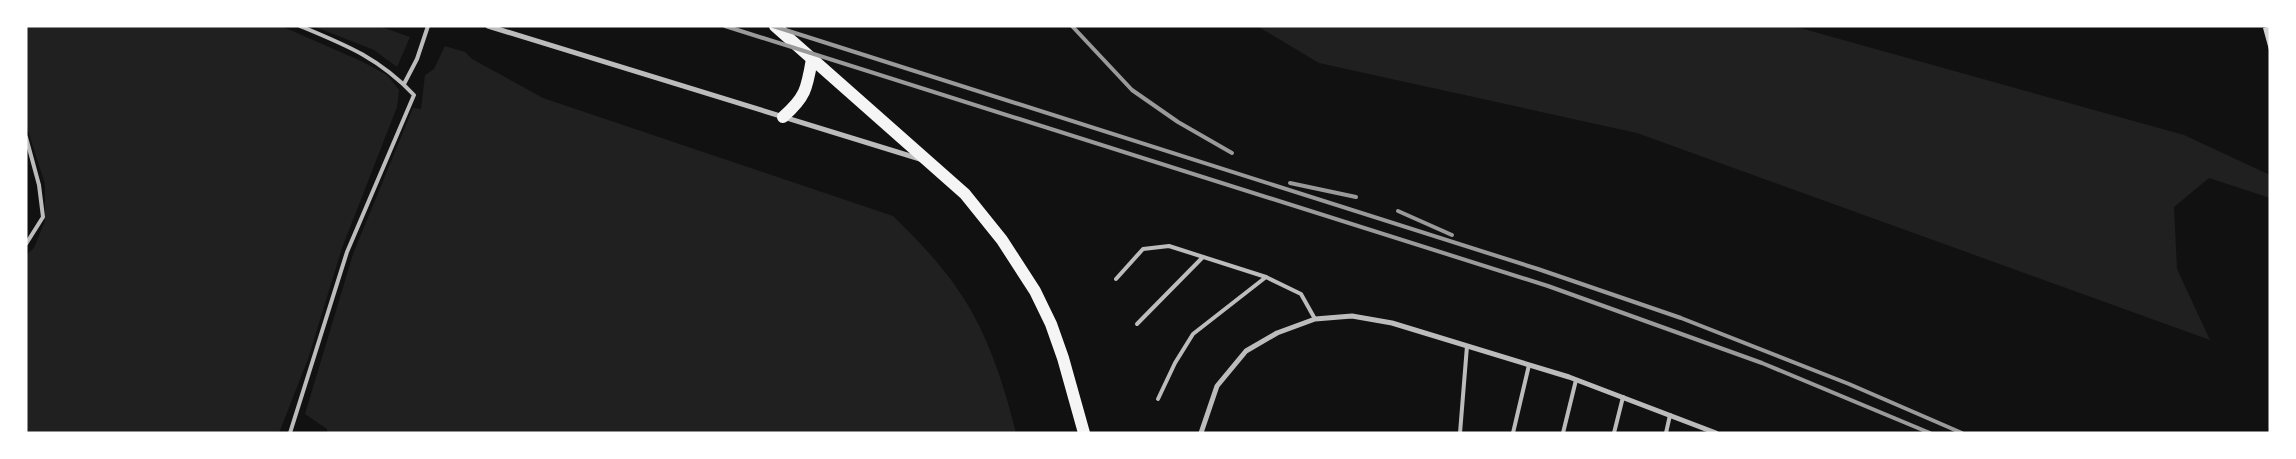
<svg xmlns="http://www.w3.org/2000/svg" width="2296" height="459" font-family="'Roboto Serif',serif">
	<rect width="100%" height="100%" fill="#111"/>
	<!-- green -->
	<g fill="#202020">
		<path d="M26 26H281L361 61 387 75 399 90 397 107 342 248 308 359 279 433H26V255L34 248 45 221V184L26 125Z"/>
		<path d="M313 26H379L410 37 397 67 374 50Z"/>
		<path d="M1257 26H1793L2184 135 2270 175V198L2209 178 2174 207 2177 269 2210 340 1637 133 1319 63Z"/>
		<path d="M445 46 465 52 472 59 543 98 893 216C923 245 953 277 973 314 993 350 1006 393 1016 433H327V429L305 414 353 254 413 108 421 109 425 75 434 69Z"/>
	</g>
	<!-- building -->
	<path fill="#d3d3d3" d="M2270 26V50H2269L2263 28Z"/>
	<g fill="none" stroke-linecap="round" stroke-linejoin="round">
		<!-- service -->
		<g stroke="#bcbcbc" stroke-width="4">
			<path d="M404 84 417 59 428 26"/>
			<path d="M26 137 39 185 43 217 26 244"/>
			<path d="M1116 279 1143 249 1169 246 1266 277 1301 294 1315 319"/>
			<path d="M1137 324 1203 257"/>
			<path d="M1158 399 1175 363 1193 334 1266 277"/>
			<path d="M290 433 347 252 414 95C379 58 346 45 300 26"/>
			<path d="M1460 433 1467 346"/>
			<path d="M1513 433 1529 365"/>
			<path d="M1563 433 1576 380"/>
			<path d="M1614 433 1623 397"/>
			<path d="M1666 433 1670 415"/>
		</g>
		<!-- minor -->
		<g stroke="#bcbcbc" stroke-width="5">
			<path d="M488 26 920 159"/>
			<path d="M1201 433 1217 386 1246 351 1277 333 1315 319 1352 316 1392 323 1569 377 1716 433"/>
		</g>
		<!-- primary -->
		<g stroke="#f5f5f5" stroke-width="12">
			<path d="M775 26 965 194 1002 240 1035 291 1051 324 1063 358 1084 433"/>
			<path d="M783 117C806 97 807 88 812 59"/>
		</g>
		<!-- rail -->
		<g stroke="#9a9a9a" stroke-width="4">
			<path d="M725 26 1548 286 1762 363 1930 433"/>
			<path d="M773 26 1538 269 1681 318 1849 384 1962 433"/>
			<path d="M1072 26 1132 90 1178 122 1232 153"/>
			<path d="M1290 183 1356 197"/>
			<path d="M1398 211 1452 235"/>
		</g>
	</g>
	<!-- border -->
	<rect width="2296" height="459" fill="none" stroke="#ffffff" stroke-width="55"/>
</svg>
